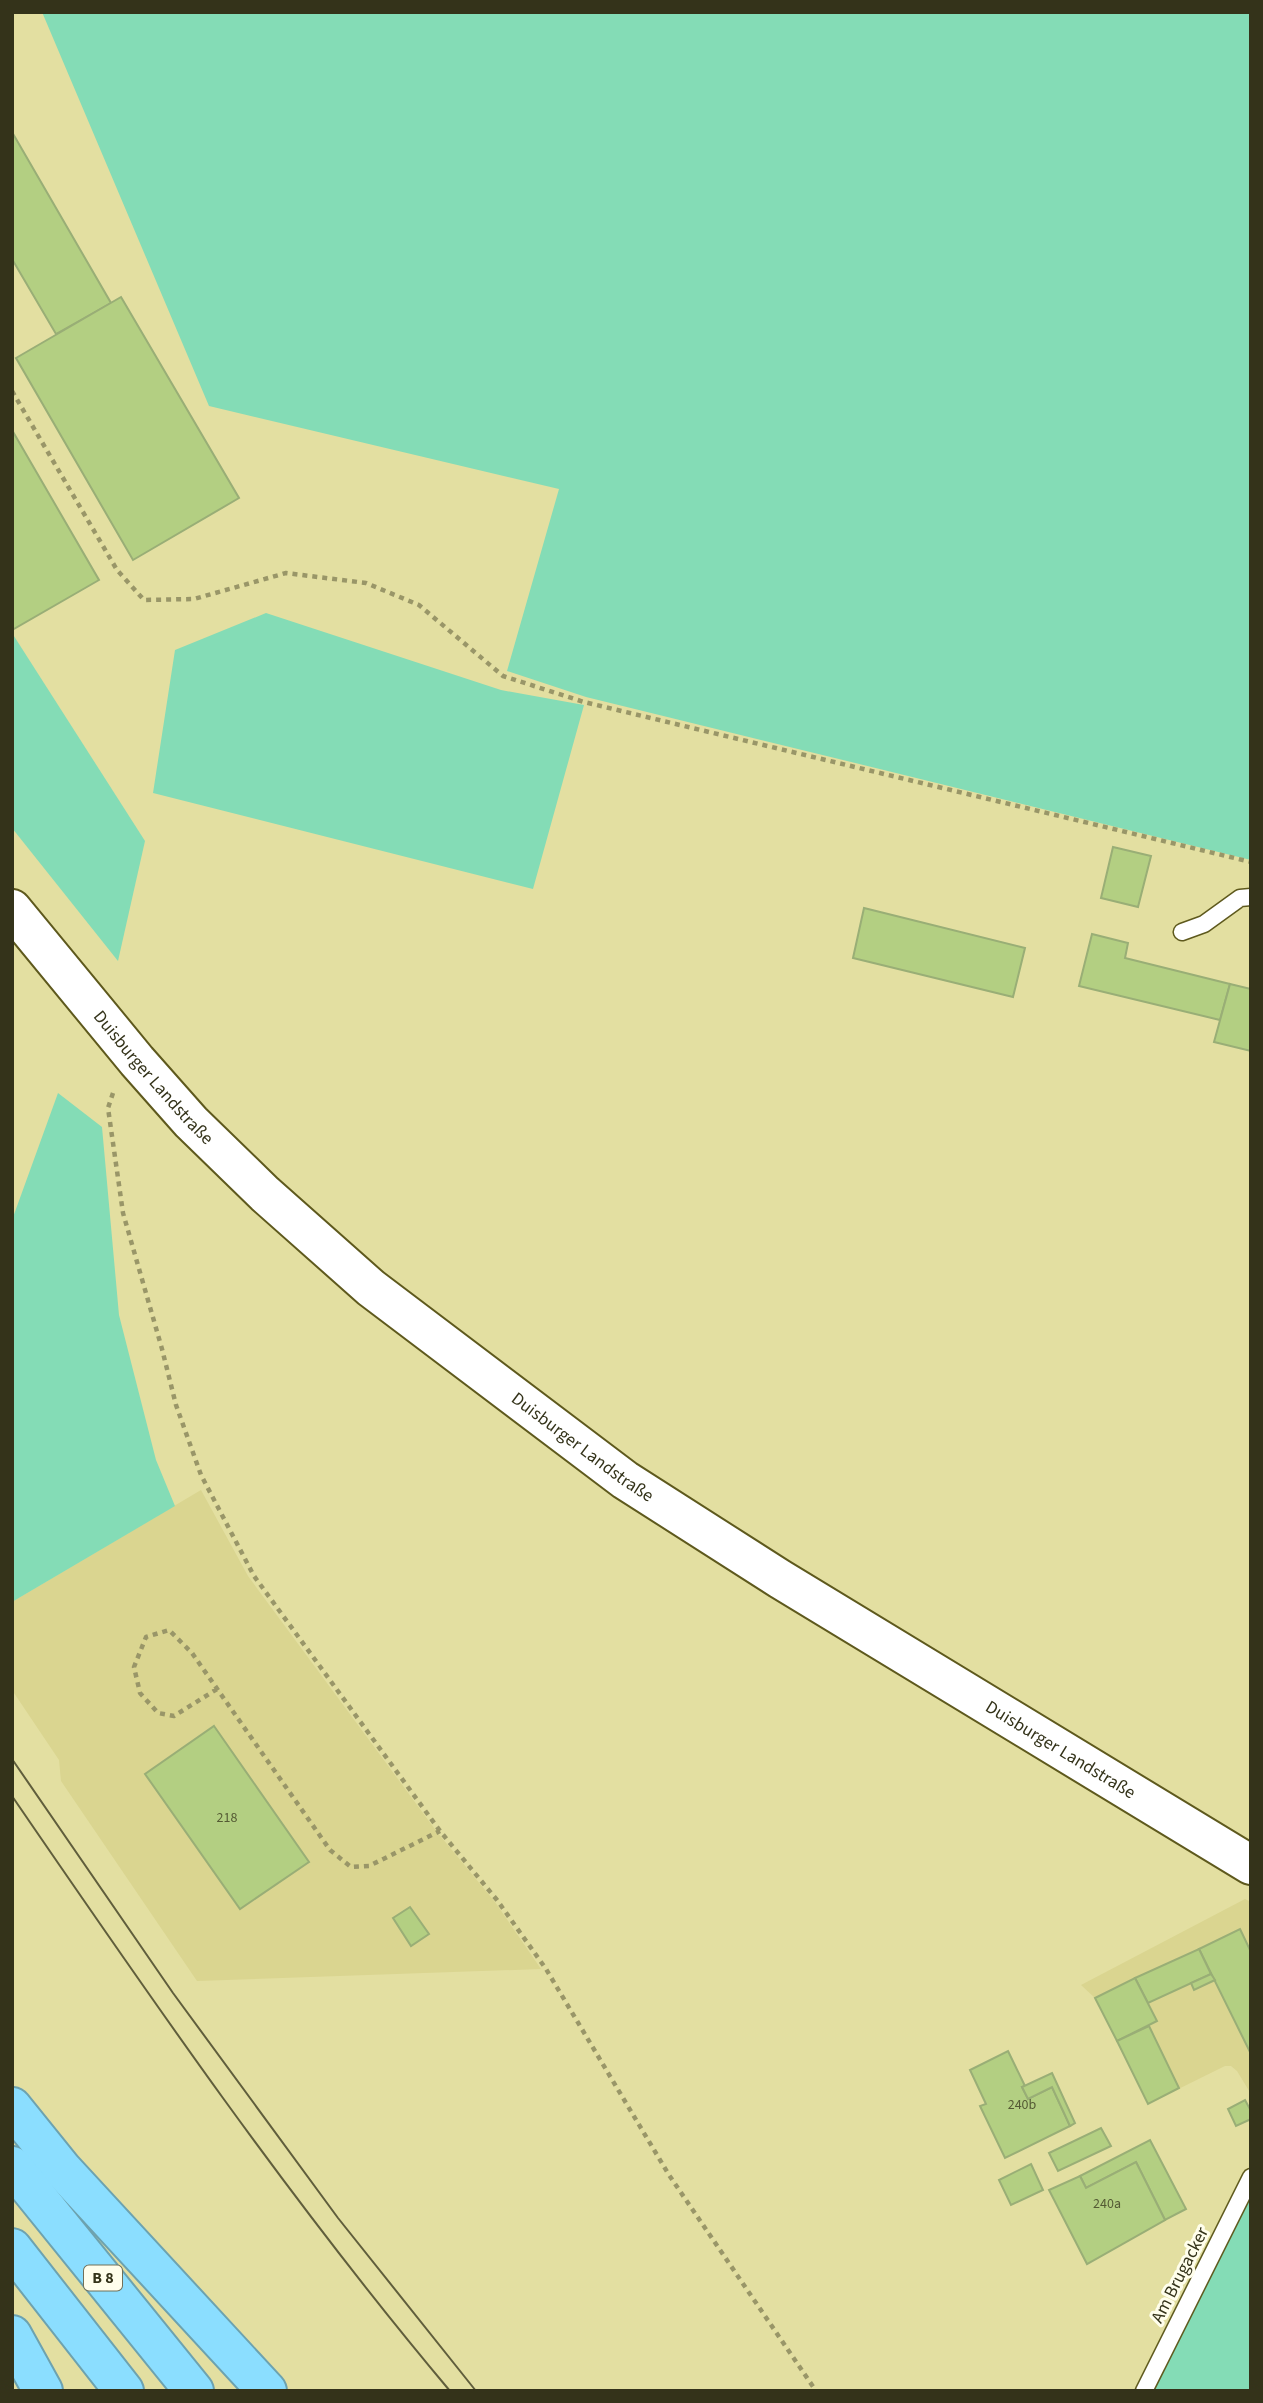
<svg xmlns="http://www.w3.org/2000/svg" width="1263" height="2403" font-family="'Source Sans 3',sans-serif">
	<rect width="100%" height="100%" fill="#e3dfa1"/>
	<!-- built -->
	<g fill="#dad590">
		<path d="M201 1490 248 1576 437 1832 495 1902 541 1969 197 1981 61 1781 59 1760 12 1690V1602Z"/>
		<path d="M1245 1899 1251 1902V2094L1237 2071 1231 2066H1225L1148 2104 1095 1998 1081 1985Z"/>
	</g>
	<!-- green -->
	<g fill="#84dcb6">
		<path d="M42 12H1251V860L586 697 507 671 559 489 209 406Z"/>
		<path d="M266 613 501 690 584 705 533 889 153 793 175 650Z"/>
		<path d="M12 633 145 841 118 961 12 828Z"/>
		<path d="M58 1093 102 1127 119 1315 156 1460 175 1506 12 1602V1220Z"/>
		<path d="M1251 2186V2391H1149Z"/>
	</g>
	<!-- building -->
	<g fill="#b3cf82" stroke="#99ae76" stroke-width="2">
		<path d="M12 132 111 303 56 334 12 259Z"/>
		<path d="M121 297 239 498 133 560 16 358Z"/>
		<path d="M12 430 99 580 12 630Z"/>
		<path d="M1113 847 1151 856 1138 907 1101 898Z"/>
		<path d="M864 908 1025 948 1013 997 853 958Z"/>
		<path d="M1092 934 1128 943 1125 958 1230 984 1220 1020 1079 986Z"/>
		<path d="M1230 984 1251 989V1051L1214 1042Z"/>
		<path d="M214 1726 309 1862 240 1909 145 1774Z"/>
		<path d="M410 1907 429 1934 411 1946 393 1918Z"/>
		<path d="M1240 1929 1251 1952V2054L1199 1949Z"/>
		<path d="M1199 1949 1211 1974 1148 2003 1135 1978Z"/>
		<path d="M1211 1974 1215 1980 1194 1990 1191 1983Z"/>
		<path d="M1135 1978 1157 2021 1117 2041 1095 1998Z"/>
		<path d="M1149 2026 1179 2088 1148 2104 1117 2041Z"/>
		<path d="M1008 2051 1025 2086 1022 2087 1028 2099 1052 2087 1070 2126 1005 2158 980 2106 986 2104 970 2070Z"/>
		<path d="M1052 2073 1075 2123 1070 2126 1052 2087 1028 2099 1022 2087Z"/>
		<path d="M1245 2100 1251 2111V2119L1236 2126 1228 2109Z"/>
		<path d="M1101 2128 1111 2146 1058 2171 1049 2153Z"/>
		<path d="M1150 2140 1186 2209 1165 2220 1136 2162 1086 2188 1080 2176Z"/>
		<path d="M1136 2162 1165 2220 1087 2264 1049 2190 1080 2176 1086 2188Z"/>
		<path d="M1031 2164 1043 2190 1011 2205 999 2180Z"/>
	</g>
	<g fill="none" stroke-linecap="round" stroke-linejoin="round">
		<defs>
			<g id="lane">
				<path d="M1182 932 1204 924 1240 898 1251 897"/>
				<path d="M1144 2391 1251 2177"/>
			</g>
			<g id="secondary">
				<path id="s1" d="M12 909 137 1061 191 1122 265 1194 371 1288 625 1480 780 1579 1251 1865"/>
			</g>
			<g id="highway">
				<path d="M12 2107 62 2169 267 2391"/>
				<path d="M12 2166 194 2391"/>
				<path d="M12 2248 124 2391"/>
				<path d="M12 2335 43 2391"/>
			</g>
		</defs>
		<!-- lane casing -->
		<use href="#lane" stroke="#5e591d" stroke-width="19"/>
		<!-- secondary casing -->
		<use href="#secondary" stroke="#5e591d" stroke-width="42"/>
		<!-- highway casing -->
		<use href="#highway" stroke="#6da2af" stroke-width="42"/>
		<!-- path -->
		<g stroke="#999668" stroke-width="4.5" stroke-dasharray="5 5" stroke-linecap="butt">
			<path d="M12 391 117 570 144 600 194 599 286 573 366 583 419 605 503 676 584 702 1251 862"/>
			<path d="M113 1093 108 1108 123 1213 162 1349 176 1405 201 1475 254 1576 440 1831 497 1900 546 1969 669 2175 816 2391"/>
			<path d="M217 1689 174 1716 158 1713 140 1693 134 1667 146 1637 169 1630 192 1653 330 1850 351 1867 369 1866 440 1831"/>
		</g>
		<!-- lane -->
		<use href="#lane" stroke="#fff" stroke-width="16"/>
		<!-- secondary -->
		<use href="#secondary" stroke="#fff" stroke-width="38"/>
		<!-- highway -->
		<use href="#highway" stroke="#8bdeff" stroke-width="38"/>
		<!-- tram -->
		<g stroke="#605e3c" stroke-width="2">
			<path d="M12 1759 173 1993 338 2218 476 2391"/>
			<path d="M12 1796C151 1999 291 2202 450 2391"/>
		</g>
	</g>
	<g text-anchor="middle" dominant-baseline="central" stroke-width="6" stroke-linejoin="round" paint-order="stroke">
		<!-- number labels -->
		<g font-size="14" fill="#545a34">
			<text x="227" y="1818">218</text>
			<text x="1022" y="2105">240b</text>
			<text x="1107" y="2204">240a</text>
		</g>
		<!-- shield labels -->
		<rect fill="#fffeec" stroke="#717059" stroke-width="2" x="84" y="2265.5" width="38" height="25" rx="5"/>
		<g font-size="16" font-weight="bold" fill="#34331a">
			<text x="103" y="2278">B 8</text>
		</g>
		<!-- street labels -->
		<g font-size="18" fill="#34331a" stroke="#fffeec">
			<text stroke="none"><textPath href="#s1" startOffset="220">Duisburger Landstraße</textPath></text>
			<text stroke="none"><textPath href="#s1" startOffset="788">Duisburger Landstraße</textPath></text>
			<text stroke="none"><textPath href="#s1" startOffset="1354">Duisburger Landstraße</textPath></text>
			<text transform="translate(1180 2275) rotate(-63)">Am Brugacker</text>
		</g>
	</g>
	<!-- border -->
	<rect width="1263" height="2403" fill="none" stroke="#34331a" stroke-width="28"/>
</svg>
